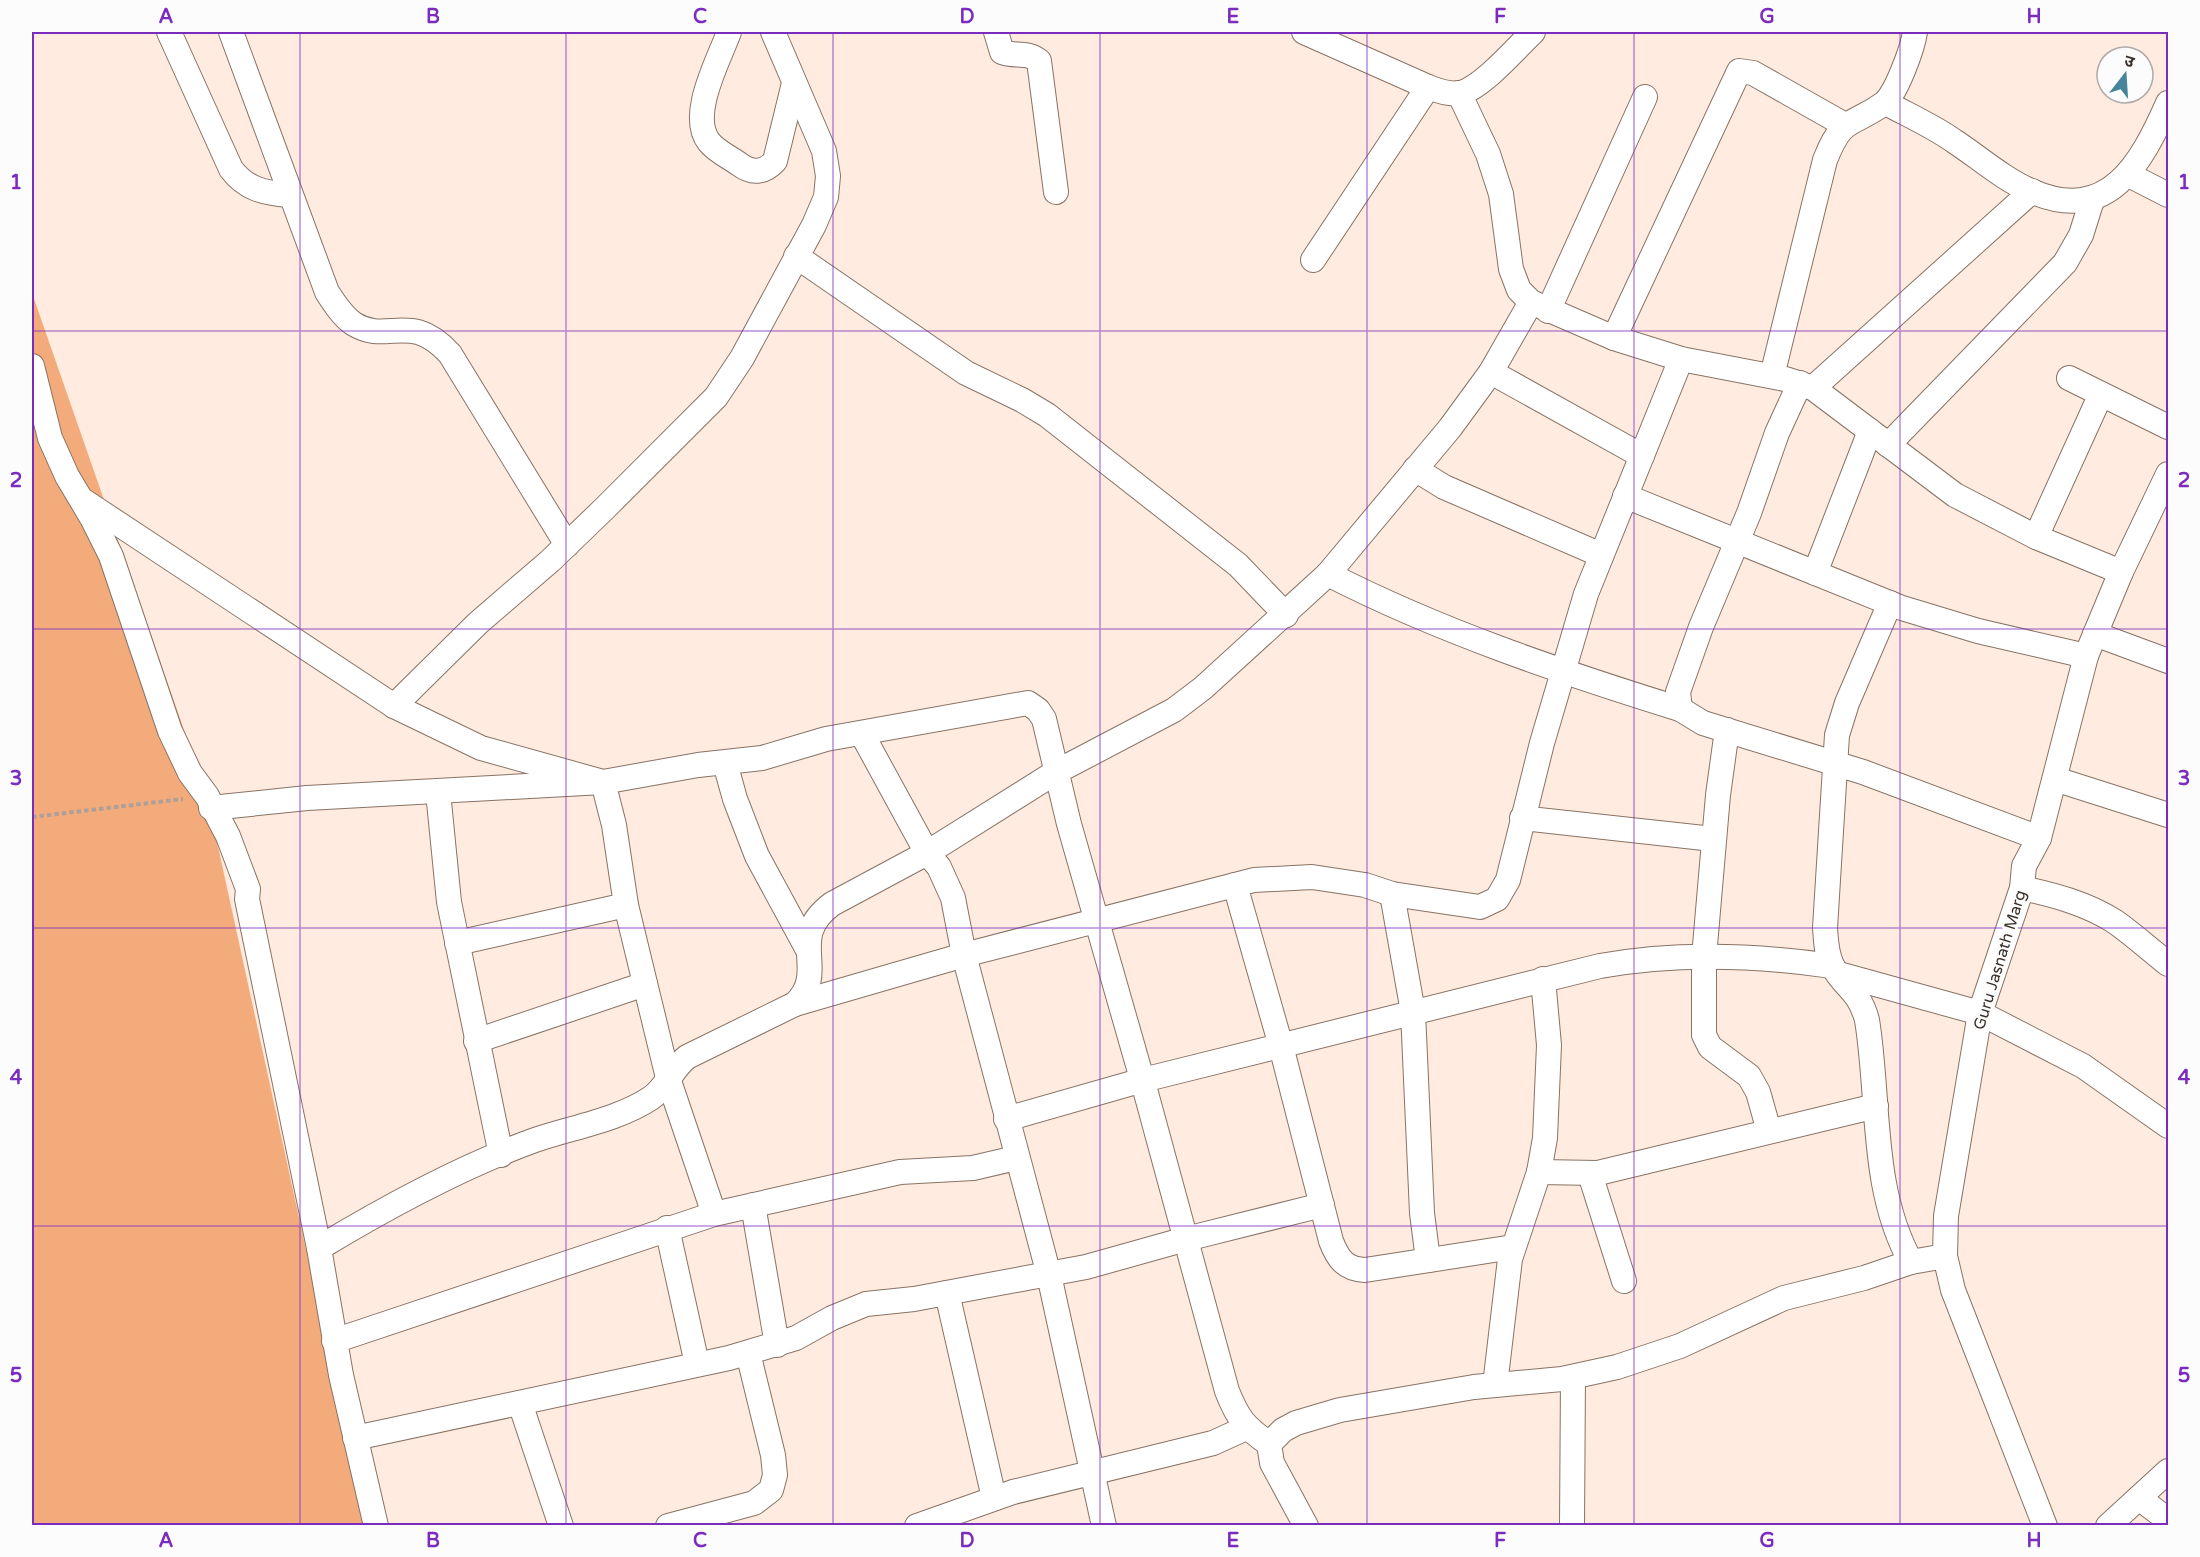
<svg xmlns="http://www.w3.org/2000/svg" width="2200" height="1557" font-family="'Varela Round','Noto Sans Devanagari',sans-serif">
	<rect width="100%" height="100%" fill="#ffebdf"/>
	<!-- green -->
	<path fill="#f3ab7c" d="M32 293 207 796 366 1525H32Z"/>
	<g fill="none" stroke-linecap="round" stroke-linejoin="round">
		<defs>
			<g id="minor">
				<path d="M169 32 231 169C246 189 264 193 289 195"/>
				<path d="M231 32 327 292C334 303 343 317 354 324 388 345 410 310 450 354L567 545"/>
				<path d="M729 32C719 60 688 115 709 142 716 151 729 157 739 164 752 174 764 173 775 161L794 83"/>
				<path d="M996 32 1002 52C1015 57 1027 51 1039 61L1056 192"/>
				<path d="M1304 32 1428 87C1438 91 1450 95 1461 93 1484 86 1516 48 1533 32"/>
				<path d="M1459 93 1488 154 1501 194 1511 269 1519 290 1531 302 1614 338 1681 359 1785 379 1813 388 1955 495 2036 537 2121 572"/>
				<path d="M1886 103C1908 115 1933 126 1954 141 1980 158 2003 179 2031 191 2108 225 2141 164 2168 103"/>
				<path d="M2129 175 2168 195"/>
				<path d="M796 256 966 373 1022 400 1047 415 1238 565 1286 615"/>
				<path d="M1313 260 1428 87"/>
				<path d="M1548 311 1645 97"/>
				<path d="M1614 338 1739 71 1753 73 1845 125"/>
				<path d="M32 366 50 438 67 476 92 518 111 556 170 731 190 773 207 796 228 836 248 889 247 899 319 1248 341 1375 376 1526"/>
				<path d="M1491 372 1642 456"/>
				<path d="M1772 376 1825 160C1843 115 1849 128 1883 104 1896 95 1913 47 1915 32"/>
				<path d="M2069 378 2168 427"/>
				<path d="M1800 383 1777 433 1749 513 1701 627 1678 692 1680 709 1703 723 1863 772 2039 838"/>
				<path d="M1813 388 2032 191"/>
				<path d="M1888 445 2065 263 2081 235 2092 200"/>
				<path d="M1415 469 1444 487 1601 555"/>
				<path d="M1625 496 1902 608 1978 631 2086 656"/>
				<path d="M84 501 394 706 481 748 603 782 614 825 626 905 668 1078 714 1214"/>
				<path d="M2036 537 2101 394"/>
				<path d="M1815 573 1870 431"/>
				<path d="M1328 574C1439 631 1561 672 1680 709"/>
				<path d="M1890 603 1847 703 1837 735 1825 928C1826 940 1826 953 1832 965 1843 987 1859 989 1867 1020 1880 1100 1870 1189 1911 1262"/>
				<path d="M2095 634 2168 661"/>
				<path d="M394 706 478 623 550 561 605 508 716 397 742 358 814 225 826 197 828 176 824 151 773 32"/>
				<path d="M1727 730 1718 795 1704 957V1035L1710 1047 1749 1076 1758 1092 1769 1131"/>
				<path d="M862 734 927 853 939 867 953 898 964 955 1049 1275 1104 1526"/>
				<path d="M725 763 735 799 757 856 808 950"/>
				<path d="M2055 779 2168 815"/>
				<path d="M438 792 449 902 501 1155"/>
				<path d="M211 808 307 798 603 782 698 765 762 758 826 739 1028 703 1038 710 1044 719 1069 824 1146 1093 1227 1391C1238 1419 1245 1427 1269 1444"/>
				<path d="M1522 818 1713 839"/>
				<path d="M1235 885 1281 1046 1331 1241C1338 1259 1345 1269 1365 1270L1513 1247"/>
				<path d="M2022 888C2054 895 2085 903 2114 921 2133 934 2150 950 2168 964"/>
				<path d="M1392 894 1413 1012 1422 1213 1428 1260"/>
				<path d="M457 943 626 905"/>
				<path d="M1839 974 1980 1013 2083 1066 2168 1126"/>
				<path d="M795 1004 964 955 1254 880 1312 877 1365 885 1392 894 1480 907 1497 899 1508 880 1542 743 1586 594 1681 359"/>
				<path d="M476 1041 645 984"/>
				<path d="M1006 1119 1143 1080 1600 966C1677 952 1755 955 1832 966"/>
				<path d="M1539 1172 1598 1173 1876 1106"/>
				<path d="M1590 1174 1624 1281"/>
				<path d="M753 1205 777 1345"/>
				<path d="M667 1228 697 1364"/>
				<path d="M319 1248C387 1207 460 1167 535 1140 573 1127 618 1120 651 1098 666 1088 672 1069 687 1057L795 1004C830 970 785 939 832 904L927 853 1056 772 1174 710 1203 688 1328 574 1450 428 1491 372 1531 302"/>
				<path d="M947 1293 994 1498"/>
				<path d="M334 1341 714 1214 900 1172 973 1168 1016 1158"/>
				<path d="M1495 1385 1510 1259 1539 1172 1545 1138 1549 1045 1543 979"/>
				<path d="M520 1403 561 1526"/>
				<path d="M355 1438 729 1358 796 1338 832 1318 866 1304 914 1299 1086 1267 1186 1239 1322 1205"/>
				<path d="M2139 1498 2168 1520"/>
				<path d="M668 1526 754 1503 771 1490 775 1475 773 1455 748 1353"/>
				<path d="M917 1526 1013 1492 1213 1443 1246 1428"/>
				<path d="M1306 1526 1272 1463 1269 1444 1283 1430 1296 1423 1340 1410 1474 1387 1562 1379 1617 1367 1680 1346 1784 1298 1864 1278 1911 1262 1945 1256"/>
				<path d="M1572 1526 1573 1377"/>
				<path d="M2045 1526 1953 1290 1945 1256 1946 1216 1980 1013 2022 888 2024 866 2039 838 2086 656 2121 572 2168 474"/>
				<path d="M2108 1526 2168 1471"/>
			</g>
		</defs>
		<!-- minor casing -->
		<use href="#minor" stroke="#887365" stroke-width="26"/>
		<!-- path -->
		<path stroke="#af9f96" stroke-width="4" stroke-dasharray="4.5 3" stroke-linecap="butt" d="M32 817 183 799"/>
		<!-- minor -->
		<use href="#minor" stroke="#fff" stroke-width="24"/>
	</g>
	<!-- grid -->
	<path fill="none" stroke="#7b2cbf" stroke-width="1.5" stroke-opacity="0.55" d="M300 32V1526M566 32V1526M833 32V1526M1100 32V1526M1367 32V1526M1634 32V1526M1900 32V1526M32 331H2168M32 629H2168M32 928H2168M32 1226H2168"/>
	<g text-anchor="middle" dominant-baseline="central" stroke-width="6" stroke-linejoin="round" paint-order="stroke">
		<!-- street labels -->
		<g font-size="16" fill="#382f29" stroke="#fcfcfc">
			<text transform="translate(2000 960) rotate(-73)">Guru Jasnath Marg</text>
		</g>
	</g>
	<!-- border -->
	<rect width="2200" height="1557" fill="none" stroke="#fcfcfc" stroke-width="66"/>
	<!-- north arrow -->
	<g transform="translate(2125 75) rotate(17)"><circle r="28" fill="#fcfcfc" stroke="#aeaaa8" stroke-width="1.5"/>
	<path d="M0-4.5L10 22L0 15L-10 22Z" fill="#46869a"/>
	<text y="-9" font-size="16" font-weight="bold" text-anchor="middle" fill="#382f29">उ</text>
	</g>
	<rect x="33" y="33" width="2134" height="1491" fill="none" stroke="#7b2cbf" stroke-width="2"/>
	<g font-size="20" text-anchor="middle" font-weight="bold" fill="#7b2cbf">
		<text x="166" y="23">A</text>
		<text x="433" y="23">B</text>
		<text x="700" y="23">C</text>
		<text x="967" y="23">D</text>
		<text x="1233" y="23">E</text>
		<text x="1500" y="23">F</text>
		<text x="1767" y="23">G</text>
		<text x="2034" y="23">H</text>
		<text x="16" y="189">1</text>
		<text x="2184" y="189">1</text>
		<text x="16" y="487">2</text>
		<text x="2184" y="487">2</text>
		<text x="16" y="785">3</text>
		<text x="2184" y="785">3</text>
		<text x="16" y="1084">4</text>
		<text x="2184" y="1084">4</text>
		<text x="16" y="1382">5</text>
		<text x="2184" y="1382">5</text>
		<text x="166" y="1547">A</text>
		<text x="433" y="1547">B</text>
		<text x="700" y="1547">C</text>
		<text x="967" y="1547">D</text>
		<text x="1233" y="1547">E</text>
		<text x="1500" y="1547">F</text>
		<text x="1767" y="1547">G</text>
		<text x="2034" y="1547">H</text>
	</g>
</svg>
